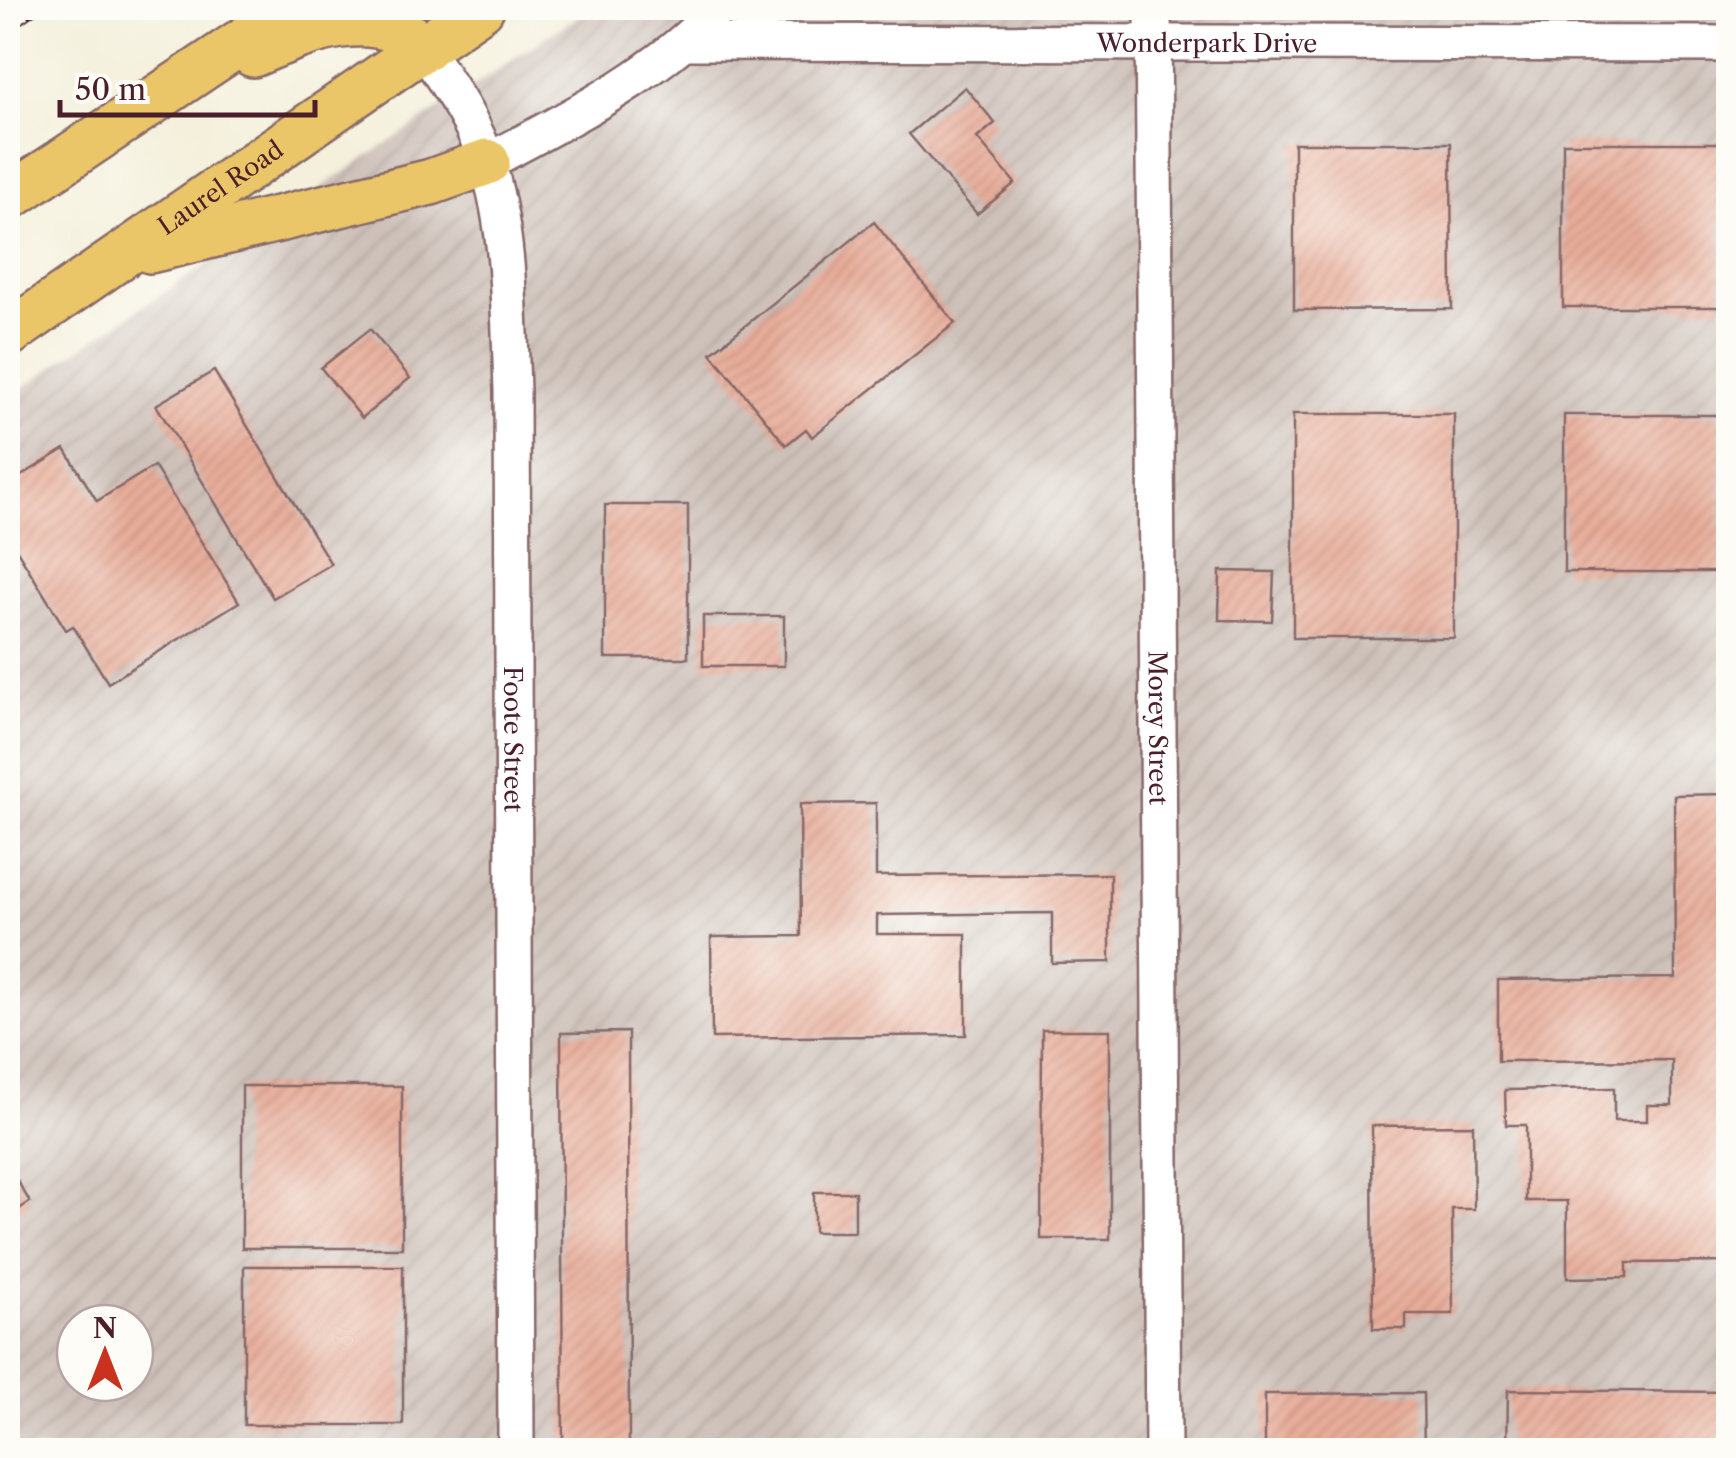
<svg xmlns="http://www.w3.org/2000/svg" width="1736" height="1458" font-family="'Libre Caslon Text',serif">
	<defs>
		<pattern id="industrial-furrows" width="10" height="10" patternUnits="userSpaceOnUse" patternTransform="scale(2.5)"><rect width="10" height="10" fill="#cec1ba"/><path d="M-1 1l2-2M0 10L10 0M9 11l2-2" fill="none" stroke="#b2a5a0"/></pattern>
		<pattern id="building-hatch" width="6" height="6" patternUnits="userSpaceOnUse" patternTransform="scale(2.5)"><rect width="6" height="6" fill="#e8ad9a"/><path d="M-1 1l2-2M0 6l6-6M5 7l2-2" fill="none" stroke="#c89485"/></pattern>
	</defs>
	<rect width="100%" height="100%" fill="#fdfcf7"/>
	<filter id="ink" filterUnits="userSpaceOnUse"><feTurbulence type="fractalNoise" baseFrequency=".01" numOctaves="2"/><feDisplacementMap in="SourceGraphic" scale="20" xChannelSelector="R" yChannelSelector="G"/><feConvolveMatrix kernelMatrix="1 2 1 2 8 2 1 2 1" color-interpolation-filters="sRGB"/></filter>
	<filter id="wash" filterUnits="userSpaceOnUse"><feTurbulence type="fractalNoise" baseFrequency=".0048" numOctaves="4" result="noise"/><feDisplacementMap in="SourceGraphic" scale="40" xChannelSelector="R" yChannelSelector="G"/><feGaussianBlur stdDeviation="2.25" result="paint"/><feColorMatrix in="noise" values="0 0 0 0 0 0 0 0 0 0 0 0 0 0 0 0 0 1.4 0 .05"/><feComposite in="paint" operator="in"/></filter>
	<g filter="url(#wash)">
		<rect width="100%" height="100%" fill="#f4f0dc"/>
		<!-- industrial -->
		<path fill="url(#industrial-furrows)" fill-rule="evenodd" d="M590 8H1728V1450H8V397ZM75 1323H135V1383H75Z"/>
		<g id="blocks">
			<!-- building -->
			<g fill="url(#building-hatch)">
				<path d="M965 87 995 123 977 138 1015 183 977 214 909 134Z"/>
				<path d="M1294 143H1451L1452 309 1294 310Z"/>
				<path d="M1563 143H1721L1720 307H1563Z"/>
				<path d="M874 222 955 323 812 437 806 429 786 445 711 353Z"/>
				<path d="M370 329 410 378 362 418 321 368Z"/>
				<path d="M214 371 331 564 273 598 156 405Z"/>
				<rect x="1293" y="414" width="161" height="224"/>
				<rect x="1564" y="415" width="157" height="157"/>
				<path d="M65 449 97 501 154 466 239 602 108 683 73 626 66 630 8 536V484Z"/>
				<rect x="605" y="505" width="83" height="153"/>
				<path d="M1220 571 1274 572 1272 621 1219 620Z"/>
				<rect x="703" y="616" width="81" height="50"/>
				<path d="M1728 794V1262L1627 1263V1277L1567 1278V1201H1526V1125H1506L1505 1090 1614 1088V1121H1647V1105H1672V1060L1498 1061V980L1675 978 1674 795Z"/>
				<path d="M876 803V876L1110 874V962L1052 963V913L877 915V934H966V1035L712 1038 711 937 801 936 800 804Z"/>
				<path d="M1042 1030H1110V1239H1041Z"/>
				<path d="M628 1032 629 1450H563L561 1033Z"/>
				<rect x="242" y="1086" width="160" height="162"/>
				<path d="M1473 1125 1474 1209H1452L1453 1314H1406V1329H1373L1372 1126Z"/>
				<path d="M8 1165 30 1202 8 1216Z"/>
				<rect x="814" y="1192" width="41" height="40"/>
				<rect x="244" y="1266" width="159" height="159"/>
				<path d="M1508 1390 1728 1392V1450H1507Z"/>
				<path d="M1423 1393 1424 1450H1265V1394Z"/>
			</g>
		</g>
	</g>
	<g filter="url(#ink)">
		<use href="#blocks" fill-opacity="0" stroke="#866869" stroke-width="2.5"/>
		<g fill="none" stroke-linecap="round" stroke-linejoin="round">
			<defs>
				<g id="minor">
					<path id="s1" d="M1153 8 1163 1450"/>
					<path id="s2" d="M685 42 1728 44"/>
					<path id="s3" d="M424 48C447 84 474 121 487 162 510 234 509 315 512 390L516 1450"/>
					<path d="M487 162C570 118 654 77 719 8"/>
				</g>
				<g id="major">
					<path d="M253 54C307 31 375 2 424 48"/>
					<path d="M8 198 292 8"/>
					<path d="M150 250 431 182 487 162"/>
					<path id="s4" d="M8 334 481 8"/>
				</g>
			</defs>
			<!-- minor casing -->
			<use href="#minor" stroke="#866869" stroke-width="40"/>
			<!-- major casing -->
			<use href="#major" stroke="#866869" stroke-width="50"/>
			<!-- minor -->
			<use href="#minor" stroke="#fff" stroke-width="35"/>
			<!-- major -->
			<use href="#major" stroke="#ebc669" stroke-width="45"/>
			<defs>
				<path id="rail" d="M8 27 35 8"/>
			</defs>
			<!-- rail casing -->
			<use href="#rail" stroke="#4a1f2b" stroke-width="11"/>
			<!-- rail -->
			<use href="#rail" stroke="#fdfcf7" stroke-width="8" stroke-dasharray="22" stroke-linecap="butt"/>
		</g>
	</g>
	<g text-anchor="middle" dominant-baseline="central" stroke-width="8" stroke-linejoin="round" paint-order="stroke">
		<!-- street labels -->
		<g font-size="25" fill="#4a1f2b" stroke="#fdfcf7">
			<text stroke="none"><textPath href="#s2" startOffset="522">Wonderpark Drive</textPath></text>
			<text stroke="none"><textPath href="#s4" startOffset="258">Laurel Road</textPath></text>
			<text stroke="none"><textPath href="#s1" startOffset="720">Morey Street</textPath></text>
			<text stroke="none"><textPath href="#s3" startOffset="710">Foote Street</textPath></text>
		</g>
	</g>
	<!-- margin -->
	<rect width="1736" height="1458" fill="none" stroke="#fdfcf7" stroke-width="40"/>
	<!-- north arrow -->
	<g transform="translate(105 1353)"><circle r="48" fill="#fdfcf7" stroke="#b5a4a5" stroke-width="2.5"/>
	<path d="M0-8L18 38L0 25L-18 38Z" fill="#c8321e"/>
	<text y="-15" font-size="28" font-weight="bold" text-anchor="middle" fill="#4a1f2b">N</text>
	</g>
	<!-- scale -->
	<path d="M60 100v15h255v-15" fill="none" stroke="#4a1f2b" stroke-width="5"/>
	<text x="75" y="100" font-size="30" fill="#4a1f2b" stroke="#fdfcf7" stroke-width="8" paint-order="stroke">50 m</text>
</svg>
